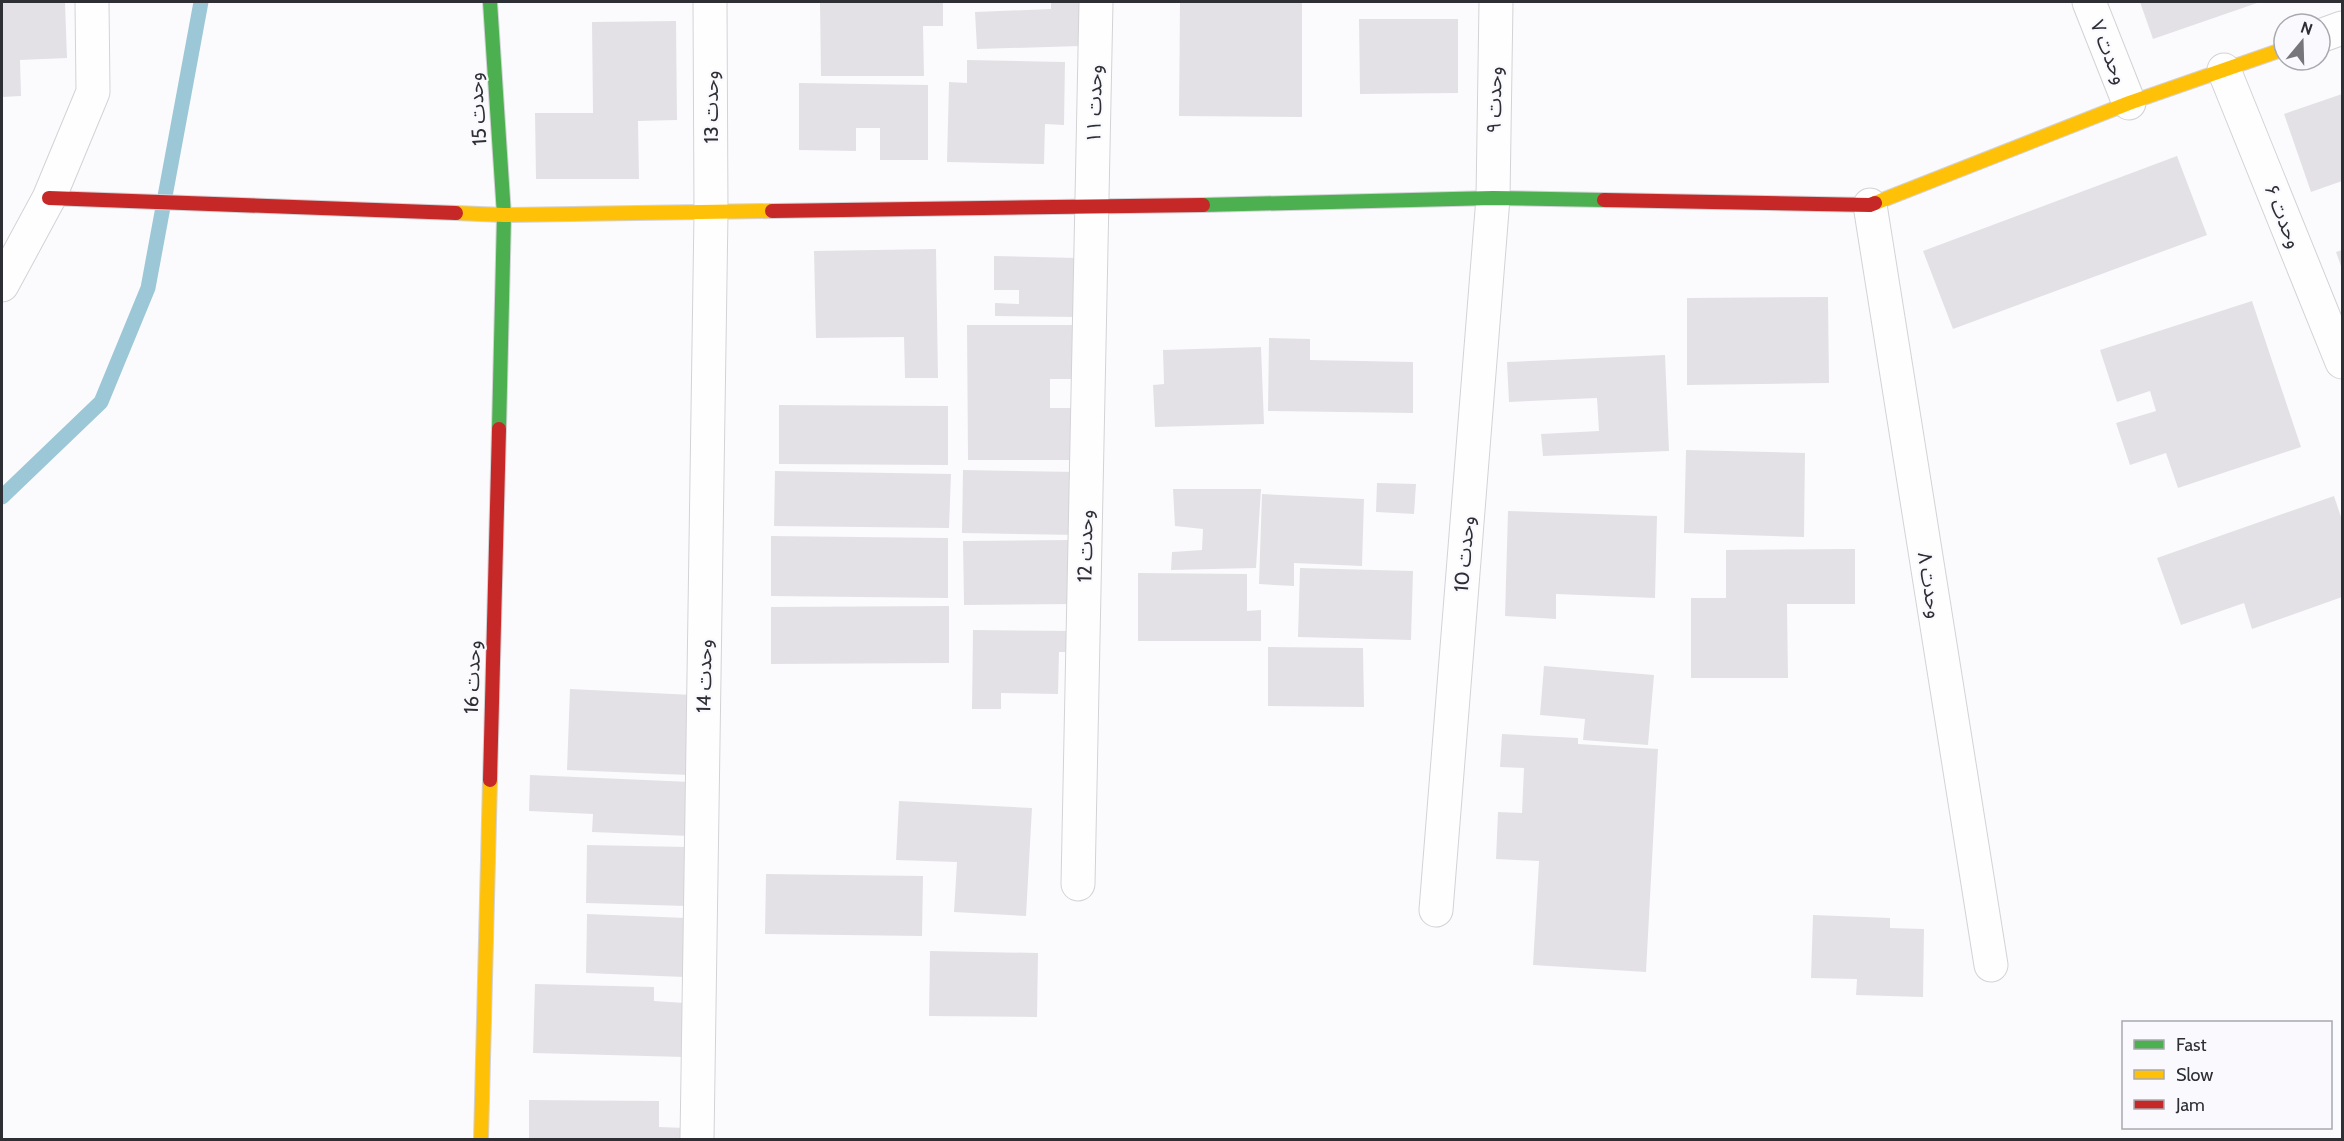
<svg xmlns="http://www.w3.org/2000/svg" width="2344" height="1141" font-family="Cabin,'Noto Sans Arabic',sans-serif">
	<rect width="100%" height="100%" fill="#fbfbfd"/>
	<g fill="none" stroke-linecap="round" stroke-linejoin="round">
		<!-- stream -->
		<path stroke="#9cc7d6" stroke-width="15" d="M2 497 101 402 148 288 201 2"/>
	</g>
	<!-- building -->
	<g fill="#e3e1e5">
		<path d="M2 2H65L67 58 20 60 21 96 2 97Z"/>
		<path d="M943 2V26H923L924 76H821L820 3Z"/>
		<path d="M1051 2H1080L1081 46 977 49 975 12 1051 9Z"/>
		<path d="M1180 2H1302V117L1179 116Z"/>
		<path d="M2140 2H2260L2153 39Z"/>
		<path d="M1359 19H1458V93L1360 94Z"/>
		<path d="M676 21 677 120 638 121 639 179H536L535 113H593L592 22Z"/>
		<path d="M967 60 1065 62 1064 125 1045 124 1044 164 947 162 949 82 967 83Z"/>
		<path d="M799 83 928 85V160H880V128H856V151L799 150Z"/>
		<path d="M2342 94V181L2311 192 2284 114Z"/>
		<path d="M2177 156 2207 235 1953 329 1923 251Z"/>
		<path d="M936 249 938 378H905L904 337 816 338 814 251Z"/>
		<path d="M2342 250V269L2336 252Z"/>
		<path d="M994 256 1077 258V317L995 316V303L1019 304V290H994Z"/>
		<path d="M1828 297 1829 383 1687 385V298Z"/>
		<path d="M2252 301 2301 447 2178 488 2166 453 2130 465 2116 423 2156 411 2150 391 2117 402 2100 350Z"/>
		<path d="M967 325H1078V379H1050V408H1076V460H968Z"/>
		<path d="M1269 338 1310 339V360L1413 362V413L1268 411Z"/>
		<path d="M1261 347 1264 424 1155 427 1153 385 1164 384 1163 350Z"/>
		<path d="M1665 355 1669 451 1543 456 1541 434 1599 431 1597 398 1509 402 1507 362Z"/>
		<path d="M779 405 948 406V465L779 464Z"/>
		<path d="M1686 450 1805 453 1804 537 1684 533Z"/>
		<path d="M963 470 1079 472 1078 535 962 533Z"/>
		<path d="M775 471 951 474 949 528 774 526Z"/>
		<path d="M1377 483 1416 484 1414 514 1376 512Z"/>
		<path d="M1173 489H1261L1256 568 1171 570 1172 552 1202 550 1203 529 1175 526Z"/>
		<path d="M1262 494 1364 499 1362 566 1294 563V586L1259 584Z"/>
		<path d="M2334 496 2342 520V597L2252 629 2244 603 2181 625 2157 558Z"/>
		<path d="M1508 511 1657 516 1655 598 1556 594V619L1505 616Z"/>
		<path d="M771 536 948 538V598L771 596Z"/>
		<path d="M1071 540 1073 604 964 605 963 541Z"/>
		<path d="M1855 549V604H1787L1788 678H1691V598H1726V550Z"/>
		<path d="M1300 568 1413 571 1411 640 1298 637Z"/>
		<path d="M1138 573 1247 574V611L1261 610V641H1138Z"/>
		<path d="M949 606V663L771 664V607Z"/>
		<path d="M973 630 1076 631V652H1059L1058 694 1001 693V709H972Z"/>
		<path d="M1268 647 1363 648 1364 707 1268 706Z"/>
		<path d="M1544 666 1654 675 1648 745 1583 740 1585 719 1540 715Z"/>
		<path d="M570 689 693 695 689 775 567 770Z"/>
		<path d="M1502 734 1578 738V744L1658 749 1646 972 1533 965 1539 861 1496 859 1498 812 1522 813 1524 768 1500 767Z"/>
		<path d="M530 775 691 782 689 836 592 832 593 814 529 811Z"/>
		<path d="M899 801 1032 808 1026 916 954 912 957 862 896 860Z"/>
		<path d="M587 845 688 847 686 906 586 903Z"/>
		<path d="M766 874 923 876 922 936 765 934Z"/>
		<path d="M587 914 687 918 684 977 586 973Z"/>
		<path d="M1813 915 1890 918V928L1924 929 1923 997 1856 995 1857 979 1811 978Z"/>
		<path d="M930 951 1038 953 1037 1017 929 1016Z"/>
		<path d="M535 984 654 987V1001L685 1003 684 1057 533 1053Z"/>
		<path d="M529 1100 659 1101V1127L686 1128V1140H529Z"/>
	</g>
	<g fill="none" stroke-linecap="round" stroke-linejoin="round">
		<defs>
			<g id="street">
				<path d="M2089 2 2129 103"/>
				<path d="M2320 36 2342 28"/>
				<path d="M2224 70 2342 362"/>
				<path d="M1870 205 1991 965"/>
				<path d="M2 285 49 198 93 92 92 2"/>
				<path d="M1078 884 1096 2"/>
				<path d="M1436 910 1493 198 1496 2"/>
				<path d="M697 1140 711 213 710 2"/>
			</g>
			<g id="fast">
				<path d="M490 2 504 215 499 429"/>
				<path d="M1203 205 1493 198 1604 200"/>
			</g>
			<g id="slow">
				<path d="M1875 203 2129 103 2284 49"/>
				<path d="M456 213 504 215 772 211"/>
				<path d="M481 1140 490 780"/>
			</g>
			<g id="jam">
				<path d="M49 198 456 213"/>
				<path d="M1604 200 1870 205 1875 203"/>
				<path d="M772 211 1203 205"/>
				<path d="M490 780 499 429"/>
			</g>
		</defs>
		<!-- street casing -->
		<use href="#street" stroke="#d3d3d7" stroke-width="35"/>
		<!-- fast casing -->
		<use href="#fast" stroke="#d3d3d7" stroke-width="16"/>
		<!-- slow casing -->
		<use href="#slow" stroke="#d3d3d7" stroke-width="16"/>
		<!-- jam casing -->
		<use href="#jam" stroke="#d3d3d7" stroke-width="16"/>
		<!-- street -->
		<use href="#street" stroke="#fefeff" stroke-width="33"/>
		<!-- fast -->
		<use href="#fast" stroke="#4caf50" stroke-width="14"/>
		<!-- slow -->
		<use href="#slow" stroke="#ffc107" stroke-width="14"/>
		<!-- jam -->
		<use href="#jam" stroke="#c62828" stroke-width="14"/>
	</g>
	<g text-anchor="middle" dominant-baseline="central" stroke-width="4.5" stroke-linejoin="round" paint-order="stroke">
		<!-- street labels -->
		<g font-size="20" fill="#2e2f35" stroke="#fafafe">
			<text transform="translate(2109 52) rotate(68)">وحدت ۷</text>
			<text transform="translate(1494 100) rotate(-89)">وحدت ۹</text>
			<text transform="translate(1094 104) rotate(-89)">وحدت ۱۱</text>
			<text transform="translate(711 107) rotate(-90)">وحدت 13</text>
			<text transform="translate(477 109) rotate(-94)">وحدت 15</text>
			<text transform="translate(2283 216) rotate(68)">وحدت ۶</text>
			<text transform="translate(1085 546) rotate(-89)">وحدت 12</text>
			<text transform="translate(1464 554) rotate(-85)">وحدت 10</text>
			<text transform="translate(1930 585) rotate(81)">وحدت ۸</text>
			<text transform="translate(704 676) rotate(-89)">وحدت 14</text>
			<text transform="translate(472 677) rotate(-88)">وحدت 16</text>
		</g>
	</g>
	<!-- border -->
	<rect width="2344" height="1141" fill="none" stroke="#2e2f35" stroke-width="6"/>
	<!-- legend -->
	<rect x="2122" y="1021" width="210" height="108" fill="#fafafe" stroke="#a8a9ae" stroke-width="1.5"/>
	<rect x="2134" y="1040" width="30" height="9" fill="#4caf50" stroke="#a8a9ae" stroke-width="1.5"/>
	<text x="2176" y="1051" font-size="18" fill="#2e2f35">Fast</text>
	<rect x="2134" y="1070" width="30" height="9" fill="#ffc107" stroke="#a8a9ae" stroke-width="1.5"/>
	<text x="2176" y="1081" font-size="18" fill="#2e2f35">Slow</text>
	<rect x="2134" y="1100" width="30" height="9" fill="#c62828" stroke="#a8a9ae" stroke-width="1.5"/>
	<text x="2176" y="1111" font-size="18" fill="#2e2f35">Jam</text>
	<!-- north arrow -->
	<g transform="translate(2302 42) rotate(19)"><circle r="28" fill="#fafafe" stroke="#a8a9ae" stroke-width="1.5"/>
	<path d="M0-4.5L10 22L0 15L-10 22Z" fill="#76767b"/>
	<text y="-9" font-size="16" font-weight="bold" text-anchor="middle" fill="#2e2f35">N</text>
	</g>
</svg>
